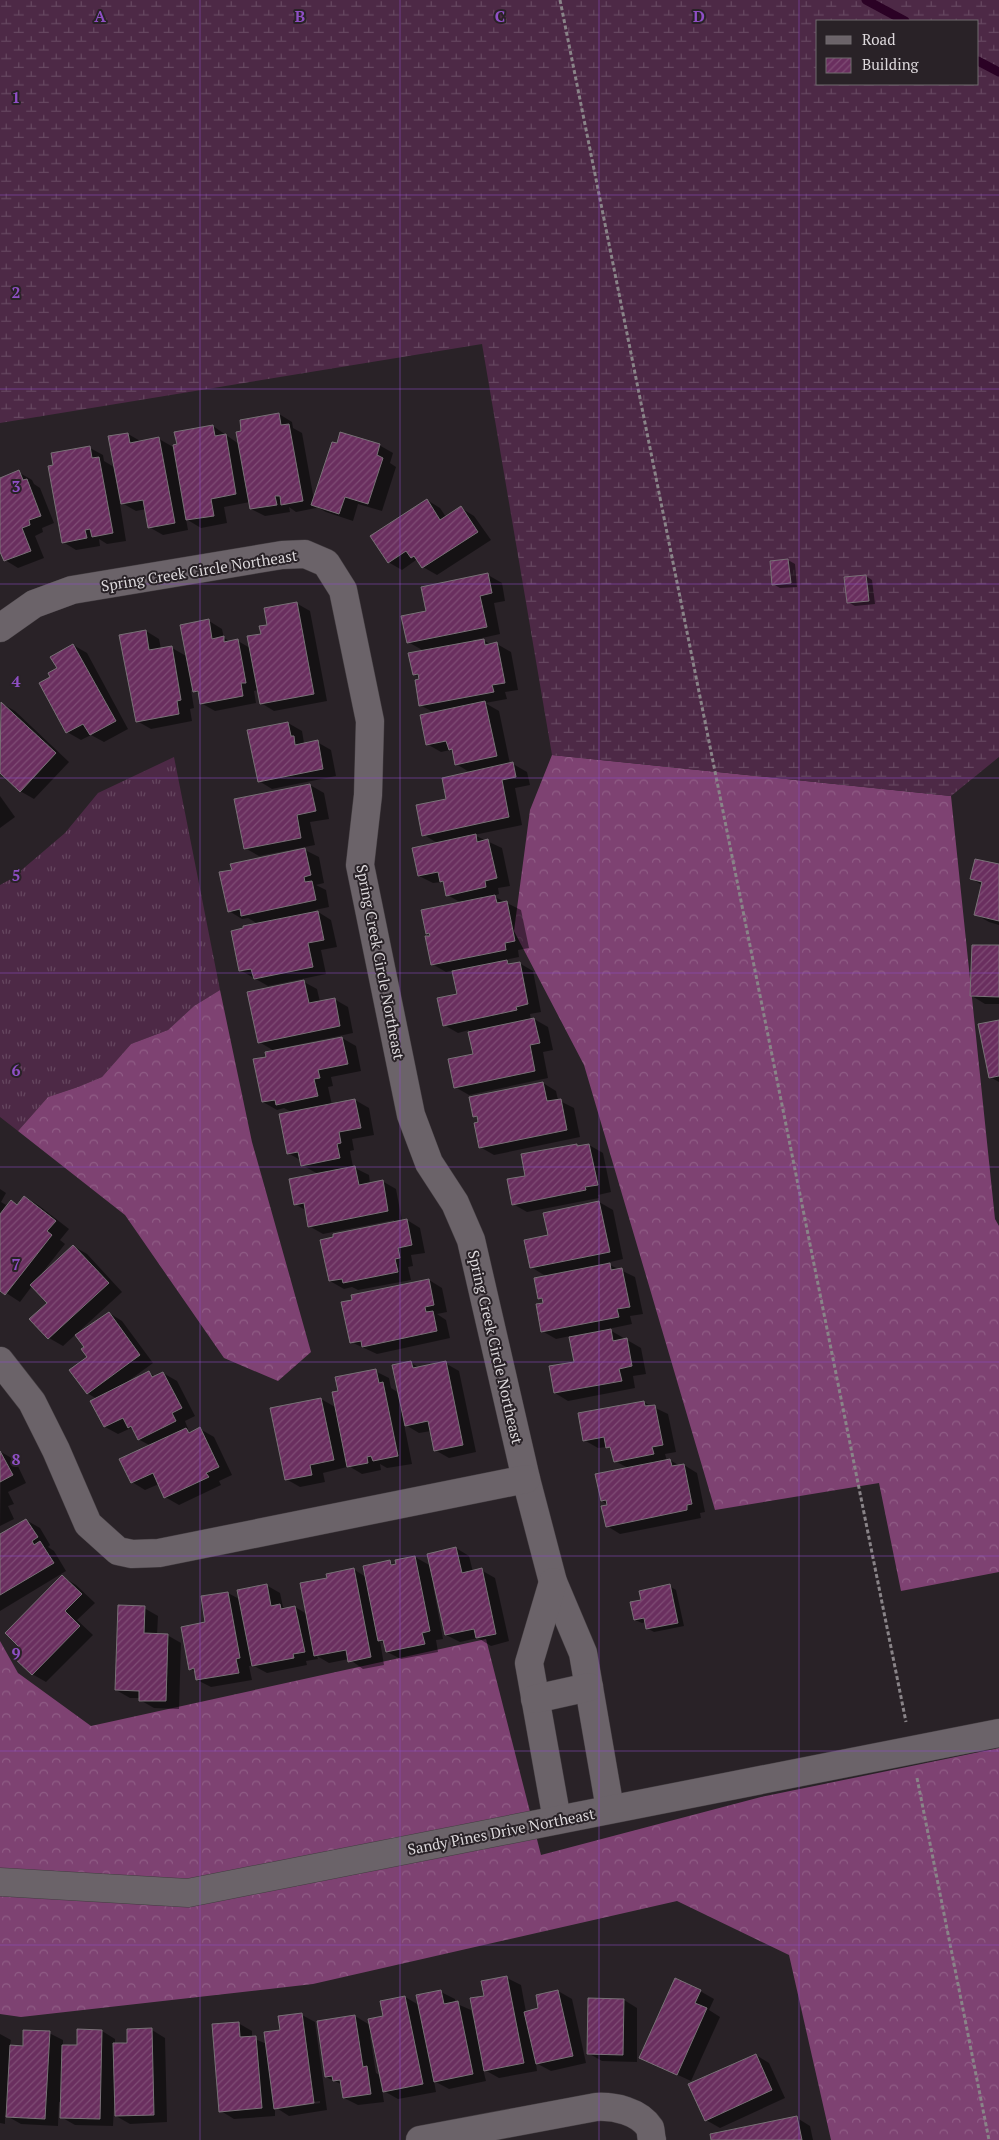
<svg xmlns="http://www.w3.org/2000/svg" width="999" height="2140" font-family="'PT Serif',serif">
	<defs>
		<pattern id="grass-tufts" width="24" height="20" patternUnits="userSpaceOnUse" patternTransform="scale(1.25)"><rect width="24" height="20" fill="#4d2946"/><path d="M3 7l-1-3M5 7V3M7 7l1-3M15 17l-1-3M17 17v-4M19 17l1-3" fill="none" stroke="#664760"/></pattern>
		<pattern id="forest-crowns" width="20" height="18" patternUnits="userSpaceOnUse" patternTransform="scale(1.25)"><rect width="20" height="18" fill="#7e4272"/><path d="M2 6a3 3 0 1 1 6 0M12 15a3 3 0 1 1 6 0" fill="none" stroke="#905d86"/></pattern>
		<pattern id="wetland-marsh" width="20" height="14" patternUnits="userSpaceOnUse" patternTransform="scale(1.25)"><rect width="20" height="14" fill="#4d2946"/><path d="M1 5h8M5 5V1M11 12h8M15 12V8" fill="none" stroke="#664760"/></pattern>
		<pattern id="building-hatch" width="6" height="6" patternUnits="userSpaceOnUse" patternTransform="scale(1.25)"><rect width="6" height="6" fill="#6a2f5f"/><path d="M-1 1l2-2M0 6l6-6M5 7l2-2" fill="none" stroke="#7f4d75"/></pattern>
	</defs>
	<rect width="100%" height="100%" fill="#292227"/>
	<!-- grass -->
	<path fill="url(#grass-tufts)" d="M174 757 220 990 194 1006 168 1030 131 1044 102 1077 78 1087 48 1097 18 1131 0 1117V885L11 879 65 833 98 793Z"/>
	<!-- forest -->
	<g fill="url(#forest-crowns)">
		<path d="M552 755 951 796 995 1219 999 1226V1572L901 1591 879 1483 715 1510 584 1065 514 931 530 810Z"/>
		<path d="M220 990 252 1142 311 1352 278 1381 224 1358 125 1215 18 1131 48 1097 78 1087 102 1077 131 1044 168 1030 194 1006Z"/>
		<path d="M486 1639 541 1855 761 1797 999 1748V2140H831L789 1955 677 1901 313 1984 21 2017 0 2014V1641L18 1673 91 1726Z"/>
	</g>
	<!-- wetland -->
	<path fill="url(#wetland-marsh)" fill-rule="evenodd" d="M0 0H999V757L951 796 552 755 482 344 0 423ZM818 21H978V84H818Z"/>
	<!-- shadow -->
	<g fill="#0007" fill-rule="evenodd">
		<path d="M279 414 292 422 293 428 302 433 314 500 379 445 393 453 390 463 396 467 382 511 358 504 353 521 326 512 315 506 316 508 296 512 289 507 290 512 265 516 251 509 250 502 224 507 227 523 201 528 186 519 188 530 163 535 149 527 146 509 136 511 122 503 128 434 142 442 159 439 175 448 213 426 239 444Z"/>
		<path d="M90 448 103 455 104 461 114 467 126 541 107 544 99 539 100 546 76 550 63 542 55 466Z"/>
		<path d="M18 472 32 480 34 484 40 488 54 523 42 528 43 532 35 536 44 558 18 568 5 560 0 548V479Z"/>
		<path d="M427 500 440 508 446 517 461 508 474 516 491 540 437 575 423 567 416 560 402 570 388 562Z"/>
		<path d="M788 560 795 564 797 587 780 588 773 584Z"/>
		<path d="M488 575 502 583 505 601 494 603 500 634 473 640 474 642 483 640 492 645 497 644 511 652 518 690 505 692 507 699 485 703 499 711 510 764H513L527 772 530 785 515 788 522 825 474 835 502 848 510 886 498 888 499 894 493 896 521 910 529 948 518 950 519 957 505 960 513 965 519 963 533 971 541 1012 530 1014 531 1020 534 1019 548 1027 553 1050 543 1052 548 1078 469 1095 455 1087 474 1055 469 1030 458 1033 444 1025 458 995 453 970 446 972 432 964 434 937 427 933 462 903 447 895 445 884 442 882 433 883 419 876 439 844 424 835 448 800 471 773 456 764 453 752 450 750 441 752 427 744 435 713 420 705V678L414 674 424 651 408 642 427 612Z"/>
		<path d="M866 576 872 580 875 604 855 606 848 602Z"/>
		<path d="M296 603 310 611 327 701 274 711 261 703 258 690 254 691 256 703 215 711 201 703 200 694 191 690 194 708 190 709 192 721 151 729 137 721 146 631 159 639 161 649 172 648 188 657 209 621 222 629 224 638 231 642 238 641 250 648 269 626Z"/>
		<path d="M73 645 87 653 128 729 104 742 91 735 81 740 67 732 58 668Z"/>
		<path d="M1 703 15 711 69 762 34 799 20 791 0 772Z"/>
		<path d="M288 723 302 731 304 743 317 742 331 750 336 776 272 789 259 781Z"/>
		<path d="M310 785 324 793 329 819 310 822 315 845 259 856 245 848Z"/>
		<path d="M0 796 15 817 0 828Z"/>
		<path d="M305 850 319 857 324 883 316 885 326 890 329 907 315 910 331 920 337 947 321 950 326 974 268 986 240 970 258 924 248 918 242 919 229 911Z"/>
		<path d="M999 866V925L989 922 975 914 982 885 972 879Z"/>
		<path d="M999 947V1004H985L972 996Z"/>
		<path d="M304 982 317 989 320 1002 334 999 348 1007 353 1033 277 1049 278 1051 342 1038 356 1046 361 1071 331 1077 333 1086 328 1087 332 1105 355 1100 369 1108 374 1135 352 1139 354 1150 350 1151 353 1167 369 1175 370 1184 382 1181 396 1189 402 1221 407 1220 420 1228 425 1253 411 1255 413 1266 408 1267 411 1280 358 1290 352 1287 344 1289 330 1281 394 1222V1220L323 1234 309 1226 307 1211 295 1204 318 1174 302 1165V1161L288 1153 293 1113 284 1108 277 1110 263 1102 267 1058 276 1052 259 1042Z"/>
		<path d="M999 1021V1082L990 1077Z"/>
		<path d="M543 1083 556 1091 558 1100 574 1108 580 1137 494 1155 480 1147 479 1119 474 1116Z"/>
		<path d="M576 1145 580 1147 589 1145 603 1153 611 1192 598 1195 599 1198 527 1212 513 1204 527 1177Z"/>
		<path d="M0 1189 6 1193 1 1202 6 1205 2 1211 4 1212 18 1206 25 1197 38 1205 69 1229 60 1240 65 1244 42 1273 43 1274 73 1246 87 1254 122 1292 63 1346 49 1338 31 1319 48 1303 32 1286 20 1302 0 1289Z"/>
		<path d="M599 1202 613 1210 623 1259 606 1263 635 1277 643 1314 630 1316 632 1324 608 1329 641 1348 646 1374 633 1376 635 1388 568 1401 555 1393 575 1363 570 1336 556 1339 542 1331 545 1304 544 1301 539 1298 547 1277 531 1267 549 1236Z"/>
		<path d="M429 1280 442 1288 447 1312 437 1314 446 1320 450 1338 377 1354 351 1342Z"/>
		<path d="M109 1313 122 1321 153 1363 127 1382 149 1373 156 1377 163 1373 177 1381 195 1416 185 1421 188 1429 186 1430 192 1433 200 1429 214 1437 232 1475 219 1481 221 1485 179 1505 165 1497 159 1484 145 1490 132 1482 151 1446 138 1439 134 1430 131 1428 118 1434 105 1427 97 1399 87 1393 88 1357Z"/>
		<path d="M411 1363 420 1368 445 1363 459 1371 476 1452 449 1458 435 1450 431 1431 419 1433 404 1424 412 1464 387 1468 380 1464 381 1470 362 1474 347 1465V1467L323 1473 325 1482 300 1487 286 1479 321 1399 337 1408 340 1392 375 1371 389 1378 391 1388 399 1393Z"/>
		<path d="M643 1402 668 1414 676 1452 665 1454 667 1461 670 1460 680 1466 684 1465 697 1473 705 1512 700 1513 701 1518 620 1534 607 1526 610 1506 602 1501 628 1468 615 1461 612 1450 607 1447 598 1448 584 1440Z"/>
		<path d="M1 1452 15 1460 26 1483 8 1492 14 1504 8 1506 14 1519 0 1526Z"/>
		<path d="M26 1520 40 1528 50 1545 48 1547 54 1551 66 1571 0 1611V1536Z"/>
		<path d="M456 1548 469 1556 473 1572 481 1570 495 1578 509 1641 491 1646 478 1638 460 1642 446 1635 435 1585H433L443 1639 436 1640 438 1652 401 1659 387 1652 385 1644 380 1641 384 1665 363 1669 349 1659 329 1663 317 1656 318 1659 306 1661 307 1665 267 1673 254 1666H249L252 1680 211 1687 197 1680 196 1672 190 1669 207 1623 228 1593 241 1600 266 1585 280 1593 283 1607 286 1609 295 1607 307 1614 328 1579 353 1569 366 1577 390 1562 397 1566 415 1557 431 1566Z"/>
		<path d="M63 1577 76 1585 95 1603 77 1620 93 1635 46 1682 32 1674 23 1649Z"/>
		<path d="M669 1586 676 1590 684 1626 654 1632 647 1628 646 1622 642 1623 635 1620 643 1601Z"/>
		<path d="M144 1608 158 1616 157 1635H167L181 1643 179 1709 154 1708 140 1700V1698H130L116 1690Z"/>
		<path d="M507 1978 521 1985 526 2012 540 2009 558 1991 572 1999 586 2063 551 2071 536 2063 537 2071 499 2078 483 2069 486 2081 449 2089 434 2081 436 2092 398 2099 382 2090 384 2102 358 2105 344 2098 341 2084 326 2077 355 2016 370 2025 385 2017 405 1997 419 2005 441 1992 455 1999V2003L471 2010 473 2018H475L486 1997ZM372 2035 381 2076 376 2073 370 2036Z"/>
		<path d="M700 1991 714 1999 709 2010 720 2017 691 2081 641 2058Z"/>
		<path d="M624 2000 637 2008V2062L602 2061 588 2053Z"/>
		<path d="M302 2015 315 2022 327 2110 289 2116 275 2107V2116L234 2119 221 2111 238 2023 252 2031V2038L267 2044ZM320 2101V2103L286 2108V2106Z"/>
		<path d="M152 2030 165 2038 167 2122 130 2124 116 2116V2106H114L113 2126 75 2125 61 2117 62 2102H59L58 2126 21 2124 5 2115V2124L0 2123V2034L11 2040 10 2046 24 2047 49 2033 63 2040V2046H78L102 2031 115 2039V2045L128 2044Z"/>
		<path d="M756 2055 769 2063 785 2098 720 2128 706 2120Z"/>
		<path d="M797 2118 810 2126 813 2140H713Z"/>
	</g>
	<g fill="none" stroke-linecap="round" stroke-linejoin="round">
		<!-- stream -->
		<g stroke="#2b0225" stroke-width="9">
			<path d="M866 0 905 21"/>
			<path d="M978 61 999 72"/>
		</g>
	</g>
	<!-- building -->
	<g fill="url(#building-hatch)" stroke="#797177">
		<path d="M279 413 281 425 289 424 303 501 281 505 280 496H275L277 505 250 509 236 432 241 431 240 420Z"/>
		<path d="M213 425 215 436 226 434 236 494 211 499 214 516 186 520 173 445 177 444 174 432Z"/>
		<path d="M340 432 380 444 377 455 383 458 368 504 345 497 339 514 311 505 332 442 337 443Z"/>
		<path d="M128 433 130 443 159 437 175 523 148 528 143 500 121 504 108 436Z"/>
		<path d="M90 446 92 458 99 457 113 533 92 537 90 529 85 530 87 538 62 543 48 466 53 465 51 453Z"/>
		<path d="M19 470 23 480 27 479 41 516 29 520 30 525 22 528 31 551 4 561 0 552V478Z"/>
		<path d="M427 499 440 520 461 506 478 532 422 568 414 556 411 558 406 551 388 563 370 536Z"/>
		<path d="M788 559 791 583 772 585 770 561Z"/>
		<path d="M488 573 492 593 480 596 487 627 407 643 401 616 426 611 421 587Z"/>
		<path d="M866 575 869 601 847 603 844 577Z"/>
		<path d="M297 602 314 694 260 704 247 636 261 634 259 626 267 625 264 608Z"/>
		<path d="M209 619 212 639 224 636V642L238 639 246 683H241L243 696 200 704 198 691 193 692 180 625Z"/>
		<path d="M146 630 149 650 172 646 181 700 177 701 179 714 136 722 119 635Z"/>
		<path d="M484 639 485 645 497 642 505 683 492 685 494 692 419 706 415 680 419 679 418 674 413 675 408 653Z"/>
		<path d="M73 644 116 721 90 735 83 724 66 733 39 683 50 677 48 673 57 668 50 657Z"/>
		<path d="M485 701 497 756 455 765 452 749 449 750 446 741 426 745 420 715Z"/>
		<path d="M1 702 56 753 20 792 0 773Z"/>
		<path d="M288 722 291 736H294L295 745 318 740 323 769 258 782 247 730Z"/>
		<path d="M513 762 516 777 502 780 509 817 422 836 416 805 446 799 442 778Z"/>
		<path d="M310 784 316 811 297 815 301 838 244 849 234 799Z"/>
		<path d="M476 834 477 842 488 839 497 878 485 881 486 887 446 896 443 881 440 882 438 872 418 876 412 848Z"/>
		<path d="M305 848 311 875 304 877 305 882 312 881 316 900 241 916 240 909 228 912 219 872 232 870 230 864Z"/>
		<path d="M975 859 999 864V921L974 915 982 882 970 879Z"/>
		<path d="M495 895 497 903 507 901 515 941 505 943 506 950 431 965 425 936H430L429 933 426 934 421 910Z"/>
		<path d="M318 911 324 940 308 943 313 967 254 979 251 969 239 971 231 931 243 928V926Z"/>
		<path d="M972 945H999V997L970 996Z"/>
		<path d="M507 960 508 964 520 962 528 1004 516 1007 517 1010 443 1026 437 998 457 994 452 971Z"/>
		<path d="M304 980 309 1003 335 998 340 1026 258 1043 247 992Z"/>
		<path d="M534 1018 540 1043 530 1045 535 1071 454 1088 448 1059 473 1054 468 1032Z"/>
		<path d="M999 1020V1076L989 1078 978 1024Z"/>
		<path d="M342 1037 348 1064 318 1070 320 1078 314 1079 318 1096 276 1105 275 1100 262 1102 253 1059 266 1057 265 1052Z"/>
		<path d="M543 1082 547 1101 561 1099 567 1130 479 1148 474 1123 478 1122 477 1116 473 1117 469 1097Z"/>
		<path d="M355 1099 361 1128 339 1132 341 1143 337 1144 340 1158 301 1166 298 1152 287 1154 279 1114Z"/>
		<path d="M577 1144V1146L589 1144 598 1185 585 1187 586 1190 512 1205 507 1179 525 1176 521 1154Z"/>
		<path d="M355 1166 359 1185 383 1180 388 1211 308 1227 304 1203 294 1205 289 1179Z"/>
		<path d="M24 1196 56 1221 47 1231 52 1235 5 1295 0 1291V1214L11 1200 17 1205Z"/>
		<path d="M599 1201 610 1252 530 1268 524 1240 548 1235 543 1213Z"/>
		<path d="M407 1219 412 1245 398 1248 400 1258 395 1259 398 1272 343 1283 342 1279 329 1281 320 1240 333 1237V1234Z"/>
		<path d="M73 1245 109 1283 48 1339 29 1319 47 1303 30 1285Z"/>
		<path d="M610 1263 611 1270 622 1268 630 1307 617 1309 619 1317 541 1332 536 1304 543 1303 542 1298 538 1299 534 1278Z"/>
		<path d="M429 1279 434 1305 425 1307 426 1312 433 1311 437 1331 362 1347 361 1341 350 1343 341 1302 352 1300 351 1295Z"/>
		<path d="M109 1312 140 1355 87 1394 69 1370 87 1357 81 1349 84 1347 75 1335Z"/>
		<path d="M611 1329 613 1341 627 1338 632 1366 619 1369 622 1381 554 1393 549 1366 574 1362 569 1337Z"/>
		<path d="M411 1361 413 1368 446 1361 463 1445 434 1451 428 1421 405 1426 392 1365Z"/>
		<path d="M376 1369 379 1383 383 1382 398 1456 373 1461 371 1456 367 1457 368 1463 347 1467 332 1392 338 1391 335 1377Z"/>
		<path d="M149 1371 152 1377 163 1372 182 1408 172 1413 176 1421 138 1440 131 1426 128 1428 123 1418 104 1427 90 1401Z"/>
		<path d="M321 1398 334 1460 310 1465 312 1475 285 1480 270 1408Z"/>
		<path d="M644 1401 645 1406 655 1405 663 1445 652 1447 654 1454 614 1462 610 1447 606 1448 604 1437 583 1441 578 1413Z"/>
		<path d="M200 1427 219 1467 206 1473 209 1477 164 1498 153 1473 131 1483 119 1459 186 1428 189 1433Z"/>
		<path d="M0 1451 13 1475 0 1482Z"/>
		<path d="M670 1459 672 1466 684 1464 692 1504 687 1505V1510L606 1527 601 1506 607 1505 606 1500 601 1501 595 1474Z"/>
		<path d="M26 1519 38 1537 32 1541 34 1545 40 1541 54 1563 0 1595V1534Z"/>
		<path d="M456 1547 462 1573 482 1568 496 1634 476 1638 474 1629 445 1635 427 1554Z"/>
		<path d="M415 1556 430 1631 422 1633 425 1644 386 1652 383 1640 378 1641 363 1566 390 1560 391 1565 396 1564 395 1560Z"/>
		<path d="M354 1568 371 1657 348 1662 346 1650 314 1656 300 1583 327 1578 326 1574Z"/>
		<path d="M62 1575 82 1594 65 1611 80 1626 32 1675 13 1657 21 1649 5 1633Z"/>
		<path d="M267 1584 271 1606 280 1604 281 1609 295 1606 305 1652 293 1654 294 1658 252 1666 237 1590Z"/>
		<path d="M670 1584 678 1623 646 1629 644 1618 634 1620 630 1602 641 1600 639 1591Z"/>
		<path d="M228 1592 240 1658 236 1659 239 1673 196 1680 194 1668 189 1670 181 1627 205 1622 201 1596Z"/>
		<path d="M118 1605 145 1606 144 1633 168 1634 166 1701H139V1691L115 1690Z"/>
		<path d="M507 1976 524 2063 484 2071 470 1998 484 1996 481 1981Z"/>
		<path d="M675 1978 701 1990 695 2003 707 2008 677 2075 639 2058Z"/>
		<path d="M441 1990 444 2004 458 2001 473 2074 434 2082 416 1995Z"/>
		<path d="M558 1990 573 2056 536 2064 524 2012 538 2008 536 1995Z"/>
		<path d="M405 1996 423 2084 383 2092 368 2019 383 2016 380 2001Z"/>
		<path d="M588 1998 624 1999 623 2055 587 2054Z"/>
		<path d="M302 2013 314 2103 274 2109 264 2032 280 2030 278 2016Z"/>
		<path d="M355 2015 363 2067 367 2066 371 2094 343 2098 340 2080 333 2081 332 2076 325 2077 317 2021Z"/>
		<path d="M239 2022 240 2037 256 2036 262 2108 219 2112 212 2024Z"/>
		<path d="M152 2028 154 2115 115 2116 113 2043H127V2029Z"/>
		<path d="M77 2029 102 2030 100 2119 60 2118 62 2045H77Z"/>
		<path d="M23 2030 50 2031 45 2119 6 2117 10 2045 23 2046Z"/>
		<path d="M756 2054 772 2090 705 2121 688 2084Z"/>
		<path d="M797 2116 802 2140H711L710 2134Z"/>
	</g>
	<g fill="none" stroke-linecap="round" stroke-linejoin="round">
		<defs>
			<g id="minor">
				<path d="M0 628 34 604 72 590 282 555 305 554 326 563 343 590 370 721 368 795 360 865 411 1115 429 1163 455 1203 471 1240 526 1479 553 1582 583 1653 610 1809"/>
				<path d="M0 1361 32 1402 56 1450 88 1524 118 1551 132 1554 159 1553 526 1479"/>
				<path d="M553 1582 529 1663 557 1820"/>
				<path d="M535 1699 589 1687"/>
				<path d="M0 1882 188 1893 999 1733"/>
				<path d="M420 2140 596 2107C614 2106 639 2111 650 2128 651 2131 651 2137 652 2140"/>
			</g>
		</defs>
		<!-- minor casing -->
		<use href="#minor" stroke="#433d41" stroke-width="29"/>
		<!-- path -->
		<g stroke="#898488" stroke-width="3" stroke-dasharray="4 2.5" stroke-linecap="butt">
			<path d="M560 0 906 1722"/>
			<path d="M917 1778 989 2140"/>
		</g>
		<!-- minor -->
		<use href="#minor" stroke="#6b6369" stroke-width="28"/>
	</g>
	<!-- grid -->
	<path fill="none" stroke="#8f4fc5" stroke-width="1" stroke-opacity="0.55" d="M200 0V2140M400 0V2140M599 0V2140M799 0V2140M0 195H999M0 389H999M0 584H999M0 778H999M0 973H999M0 1167H999M0 1362H999M0 1556H999M0 1751H999M0 1945H999"/>
	<g text-anchor="middle" dominant-baseline="central" stroke-width="4" stroke-linejoin="round" paint-order="stroke">
		<!-- street labels -->
		<g font-size="15" fill="#ddd9dc" stroke="#292227">
			<text transform="translate(199 570) rotate(-9)">Spring Creek Circle Northeast</text>
			<text transform="translate(381 962) rotate(79)">Spring Creek Circle Northeast</text>
			<text transform="translate(496 1347) rotate(77)">Spring Creek Circle Northeast</text>
			<text transform="translate(501 1831) rotate(-11)">Sandy Pines Drive Northeast</text>
		</g>
	</g>
	<g font-size="16" text-anchor="middle" font-weight="bold" fill="#8f4fc5" stroke="#292227" stroke-width="4" stroke-linejoin="round" paint-order="stroke">
		<text x="100" y="22">A</text>
		<text x="300" y="22">B</text>
		<text x="500" y="22">C</text>
		<text x="699" y="22">D</text>
		<text x="16" y="103">1</text>
		<text x="16" y="298">2</text>
		<text x="16" y="492">3</text>
		<text x="16" y="687">4</text>
		<text x="16" y="881">5</text>
		<text x="16" y="1076">6</text>
		<text x="16" y="1270">7</text>
		<text x="16" y="1465">8</text>
		<text x="16" y="1659">9</text>
	</g>
	<!-- legend -->
	<rect x="816" y="20" width="162" height="65" fill="#292227" stroke="#716b6f"/>
	<rect x="826" y="36" width="25" height="8" fill="#6b6369" stroke="#716b6f"/>
	<text x="862" y="45" font-size="15" fill="#ddd9dc">Road</text>
	<rect x="826" y="58" width="25" height="15" fill="url(#building-hatch)" stroke="#716b6f"/>
	<text x="862" y="70" font-size="15" fill="#ddd9dc">Building</text>
</svg>
